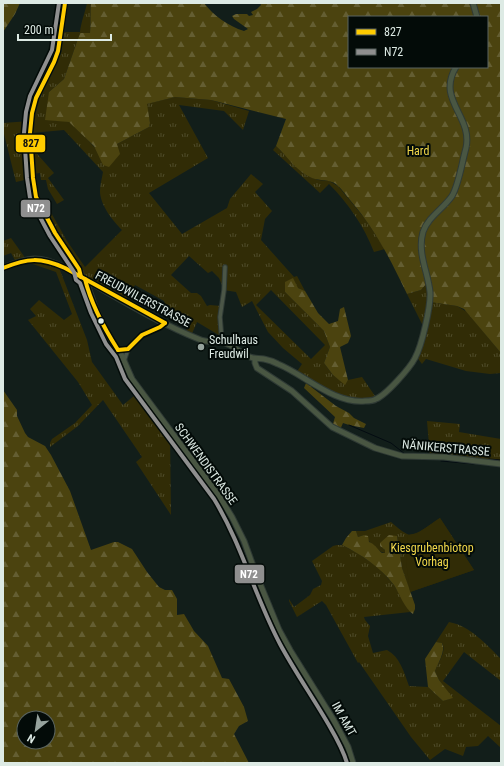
<svg xmlns="http://www.w3.org/2000/svg" width="504" height="766" font-family="'Roboto Condensed',sans-serif">
	<defs>
		<pattern id="grass-tufts" width="24" height="20" patternUnits="userSpaceOnUse"><rect width="24" height="20" fill="#312c06"/><path d="M3 7l-1-3M5 7V3M7 7l1-3M15 17l-1-3M17 17v-4M19 17l1-3" fill="none" stroke="#4e4b2a"/></pattern>
		<pattern id="forest-firs" width="22" height="20" patternUnits="userSpaceOnUse"><rect width="22" height="20" fill="#4b430f"/><path d="M5 1l3.5 6h-7zM16 11l3.5 6h-7z" fill="#645e32"/></pattern>
	</defs>
	<rect width="100%" height="100%" fill="#121e1a"/>
	<!-- grass -->
	<g fill="url(#grass-tufts)" fill-rule="evenodd">
		<path d="M87 3H91C90 13 91 23 90 33H80L64 79 49 92 55 121H65L69 122 74 125 97 150 104 165 117 144 149 127 150 123 146 104 175 97 211 100 249 111 243 130 224 111 179 105 208 158 149 193 182 234 227 208 230 199 251 174 263 184 255 192 272 211 265 219 261 240 294 277 297 276 305 291 298 288 285 292 324 331 330 347 324 363 333 375 345 384 348 380 362 377 377 399 350 401 296 373 302 364 283 348 268 332 252 301 242 307 236 292 224 290 219 278 212 271 208 273 189 256 171 275 191 293H197L201 296 207 306 210 305 221 306 222 337 197 322 191 336 185 333 189 324 181 319 182 314 176 311 175 315 168 311 164 301 135 285 125 302 86 279 80 272 44 212 49 209 67 241 85 267 122 230C113 221 100 205 100 191 100 185 102 178 103 172L64 130 31 133V147L54 173 48 178 64 200 57 204 48 189 46 180H41L40 173 33 174V178L16 182 3 130V123L30 121 32 113 52 66 61 32H80C81 22 85 13 87 3ZM271 290 325 345 311 359 256 305Z"/>
		<path d="M276 146 302 172 308 176 318 180 329 181 338 186 366 220 385 249 374 252C364 226 348 203 329 184L320 193 273 150Z"/>
		<path d="M11 238 26 259 58 265 87 340 92 362 123 405 140 391 170 435 171 515 136 462 142 457 103 400 78 426 50 447V443L52 439 75 423 92 405 78 382 28 320 36 316 30 309 39 300 64 320 72 314 56 272 21 260 16 262 11 253 3 256V241Z"/>
		<path d="M428 282 430 302 457 306 467 312 501 353V373L490 374 466 371 426 359 422 364 416 356 424 328 407 294 421 290Z"/>
		<path d="M427 421 460 424 459 432 501 439V464L430 457Z"/>
		<path d="M440 518 474 570 410 592 402 568 397 536 380 546 385 550V553C377 552 369 541 364 535L358 537 356 531H365L391 522C396 526 401 531 407 534 415 538 433 522 440 518Z"/>
		<path d="M337 545H342L357 553 378 567 394 585 410 612 364 617 365 620 370 626 368 636 373 653 387 650C400 657 404 672 409 686L428 687 443 701 452 698 439 680 435 671C438 663 447 651 442 643L436 642 449 622C470 626 486 644 501 659V681L464 652 443 681 501 726V748L488 736 478 746 466 747 463 756 445 749 430 760 411 737 359 662 358 663 326 605 322 601 297 617 289 601V599L294 607 310 595 313 589 321 585 322 581 312 561 333 546Z"/>
	</g>
	<!-- forest -->
	<g fill="url(#forest-firs)" fill-rule="evenodd">
		<path d="M3 3H20L15 14 3 32Z"/>
		<path d="M91 3H204C214 16 228 26 244 31L248 29 234 19 232 16 236 14H247L249 16 253 15 251 12 257 9 261 5 260 3H501V353L464 309 457 306 430 302 427 283 421 290 407 294C390 259 376 230 350 200 346 195 341 188 336 184 329 179 320 181 312 178 298 173 287 156 276 146L286 119 211 100 175 97 147 104 150 123 149 127 117 144 120 154 109 167 103 165 94 146 69 122 45 120 49 92 64 79 80 33H90C91 23 90 13 91 3ZM349 17H487V67H349Z"/>
		<path d="M293 278 298 288 305 291 318 313 329 324 338 321 340 309 344 307 351 336 348 343 340 347 348 380 345 385 333 375 324 363 330 347 324 331 285 292V282Z"/>
		<path d="M306 383 336 406 349 413 354 418 366 424 364 428 349 425 343 423 339 432 332 427 335 417 304 388Z"/>
		<path d="M3 390 17 410V416L25 433 28 437 45 446 51 455 70 491 91 550 114 542H118L132 549 147 572 159 587 165 590H172L177 599V615L184 614 194 631 208 646 222 678 229 679 244 707 248 721 239 726 234 734 249 763H3ZM24 718H48V742H24Z"/>
		<path d="M352 531H356L358 537 364 535 368 536 369 542C374 543 378 550 382 553H385V550L380 546V543L389 535 397 536 402 568 415 605V609L413 614C405 609 399 593 394 585 380 567 362 555 342 545L346 538Z"/>
		<path d="M436 642 442 643C446 651 438 663 435 671L439 680 453 698 443 701 428 687 425 659Z"/>
	</g>
	<!-- green -->
	<path fill="#312c06" d="M440 518 474 570 410 592 406 560 408 535 418 533Z"/>
	<g fill="none" stroke-linecap="round" stroke-linejoin="round">
		<!-- stream -->
		<g stroke="#030b11" stroke-width="1">
			<path d="M349 425 391 443 405 454"/>
			<path d="M489 459 501 460"/>
			<path d="M441 461 474 464"/>
		</g>
		<defs>
			<g id="street">
				<path d="M222 342 220 317 224 290 225 267"/>
				<path d="M124 361 128 349 138 338 149 331 162 326 165 323"/>
			</g>
			<g id="secondary">
				<path d="M65 3 58 51 54 62 36 98 32 113 30 133 33 178 36 197 55 233 79 269 81 274V277"/>
				<path d="M473 3 477 17"/>
				<path d="M3 268C29 257 39 255 65 268 109 292 153 321 201 340 209 343 217 340 225 343 234 346 241 354 250 357 255 359 260 358 264 359 269 360 274 362 278 364 305 375 334 404 365 401 369 401 373 401 376 399 386 395 410 368 415 358 422 345 431 306 430 292 428 272 417 253 423 232 428 217 443 209 452 196 459 184 462 162 466 148 473 116 436 100 456 67"/>
				<path d="M85 279 96 310 111 341 121 354 132 379 219 496 232 517 244 541 256 574 279 630 290 650 333 719 348 747 353 763"/>
				<path d="M255 359V363L257 368 292 391 332 427 375 448 402 456 444 457 501 464"/>
			</g>
		</defs>
		<!-- street casing -->
		<use href="#street" stroke="#2f3a35" stroke-width="5.5"/>
		<!-- secondary casing -->
		<use href="#secondary" stroke="#2f3a35" stroke-width="7"/>
		<!-- street -->
		<use href="#street" stroke="#4b5647" stroke-width="3.5"/>
		<!-- secondary -->
		<use href="#secondary" stroke="#495642" stroke-width="5"/>
		<defs>
			<g id="bus-1">
				<path d="M65 3 58 51 54 62 36 98 32 113 30 133 33 178 36 197 55 233 79 269 81 277"/>
				<path d="M3 268C28 258 40 257 65 268L165 323"/>
				<path d="M85 279C91 304 104 328 118 350"/>
				<path d="M118 350 128 349 142 335 160 327 165 323"/>
			</g>
			<path id="bus-2" d="M59 3 52 50 30 96 26 112 24 133 27 178 30 198 50 236 74 272 76 280 80 283 91 313 106 344 116 357 125 379 214 499C242 545 255 597 280 644 295 672 314 699 330 727 337 739 343 750 347 763"/>
		</defs>
		<!-- bus-1 casing -->
		<use href="#bus-1" stroke="#030b08" stroke-width="7"/>
		<!-- bus-2 casing -->
		<use href="#bus-2" stroke="#030b08" stroke-width="7"/>
		<!-- bus-1 -->
		<use href="#bus-1" stroke="#fc0" stroke-width="4"/>
		<!-- bus-2 -->
		<use href="#bus-2" stroke="#8f8f8f" stroke-width="4"/>
	</g>
	<!-- markers -->
	<circle fill="#ddeae4" stroke="#030b08" stroke-width="1.5" cx="101" cy="321" r="3.5"/>
	<circle fill="#96a39d" stroke="#030b08" stroke-width="1.5" cx="201" cy="347" r="4"/>
	<g text-anchor="middle" dominant-baseline="central" stroke-width="4" stroke-linejoin="round" paint-order="stroke">
		<!-- park labels -->
		<g font-size="12" fill="#f2d84a" stroke="#030b08">
			<text x="418" y="151">Hard</text>
			<text x="432" y="548">Kiesgrubenbiotop<tspan x="432" dy="14">Vorhag</tspan></text>
		</g>
		<!-- street labels -->
		<g font-size="12" fill="#ddeae4" stroke="#030b08">
			<text transform="translate(143 299) rotate(28)">FREUDWILERSTRASSE</text>
			<text transform="translate(446 448) rotate(5)">NÄNIKERSTRASSE</text>
			<text transform="translate(206 464) rotate(54)">SCHWENDISTRASSE</text>
			<text transform="translate(344 719) rotate(61)">IM AMT</text>
		</g>
		<!-- poi labels -->
		<g font-size="12" fill="#ddeae4" stroke="#030b08" text-anchor="start">
			<text x="209" y="340">Schulhaus<tspan x="209" dy="14">Freudwil</tspan></text>
		</g>
	</g>
	<g stroke="#030b08" stroke-width="1.5">
		<rect x="15" y="134" width="31" height="19" rx="4" fill="#fc0"/>
		<rect x="20" y="199" width="31" height="19" rx="4" fill="#8f8f8f"/>
		<rect x="234" y="564" width="31" height="20" rx="4" fill="#8f8f8f"/>
	</g>
	<g font-size="11" text-anchor="middle" font-weight="bold" fill="#fff">
		<text x="36" y="212">N72</text>
		<text x="249" y="578">N72</text>
	</g>
	<g font-size="11" text-anchor="middle" font-weight="bold" fill="#111">
		<text x="31" y="147">827</text>
	</g>
	<!-- border -->
	<rect width="504" height="766" fill="none" stroke="#ddeae4" stroke-width="8"/>
	<!-- legend -->
	<rect x="348" y="16" width="140" height="52" fill="#030b08" stroke="#5a6460"/>
	<rect x="356" y="29" width="20" height="6" fill="#ffcc00" stroke="#5a6460"/>
	<text x="384" y="36" font-size="12" fill="#ddeae4">827</text>
	<rect x="356" y="49" width="20" height="6" fill="#8f8f8f" stroke="#5a6460"/>
	<text x="384" y="56" font-size="12" fill="#ddeae4">N72</text>
	<!-- north arrow -->
	<g transform="translate(36 730) rotate(210)"><circle r="19" fill="#030b08" stroke="#5a6460"/>
	<path d="M0-3L7 15L0 10L-7 15Z" fill="#96a39d"/>
	<text y="-6" font-size="11" font-weight="bold" text-anchor="middle" fill="#ddeae4">N</text>
	</g>
	<!-- scale -->
	<path d="M18 34v6h93v-6" fill="none" stroke="#ddeae4" stroke-width="2"/>
	<text x="24" y="34" font-size="12" fill="#ddeae4" stroke="#030b08" stroke-width="3" paint-order="stroke">200 m</text>
</svg>
